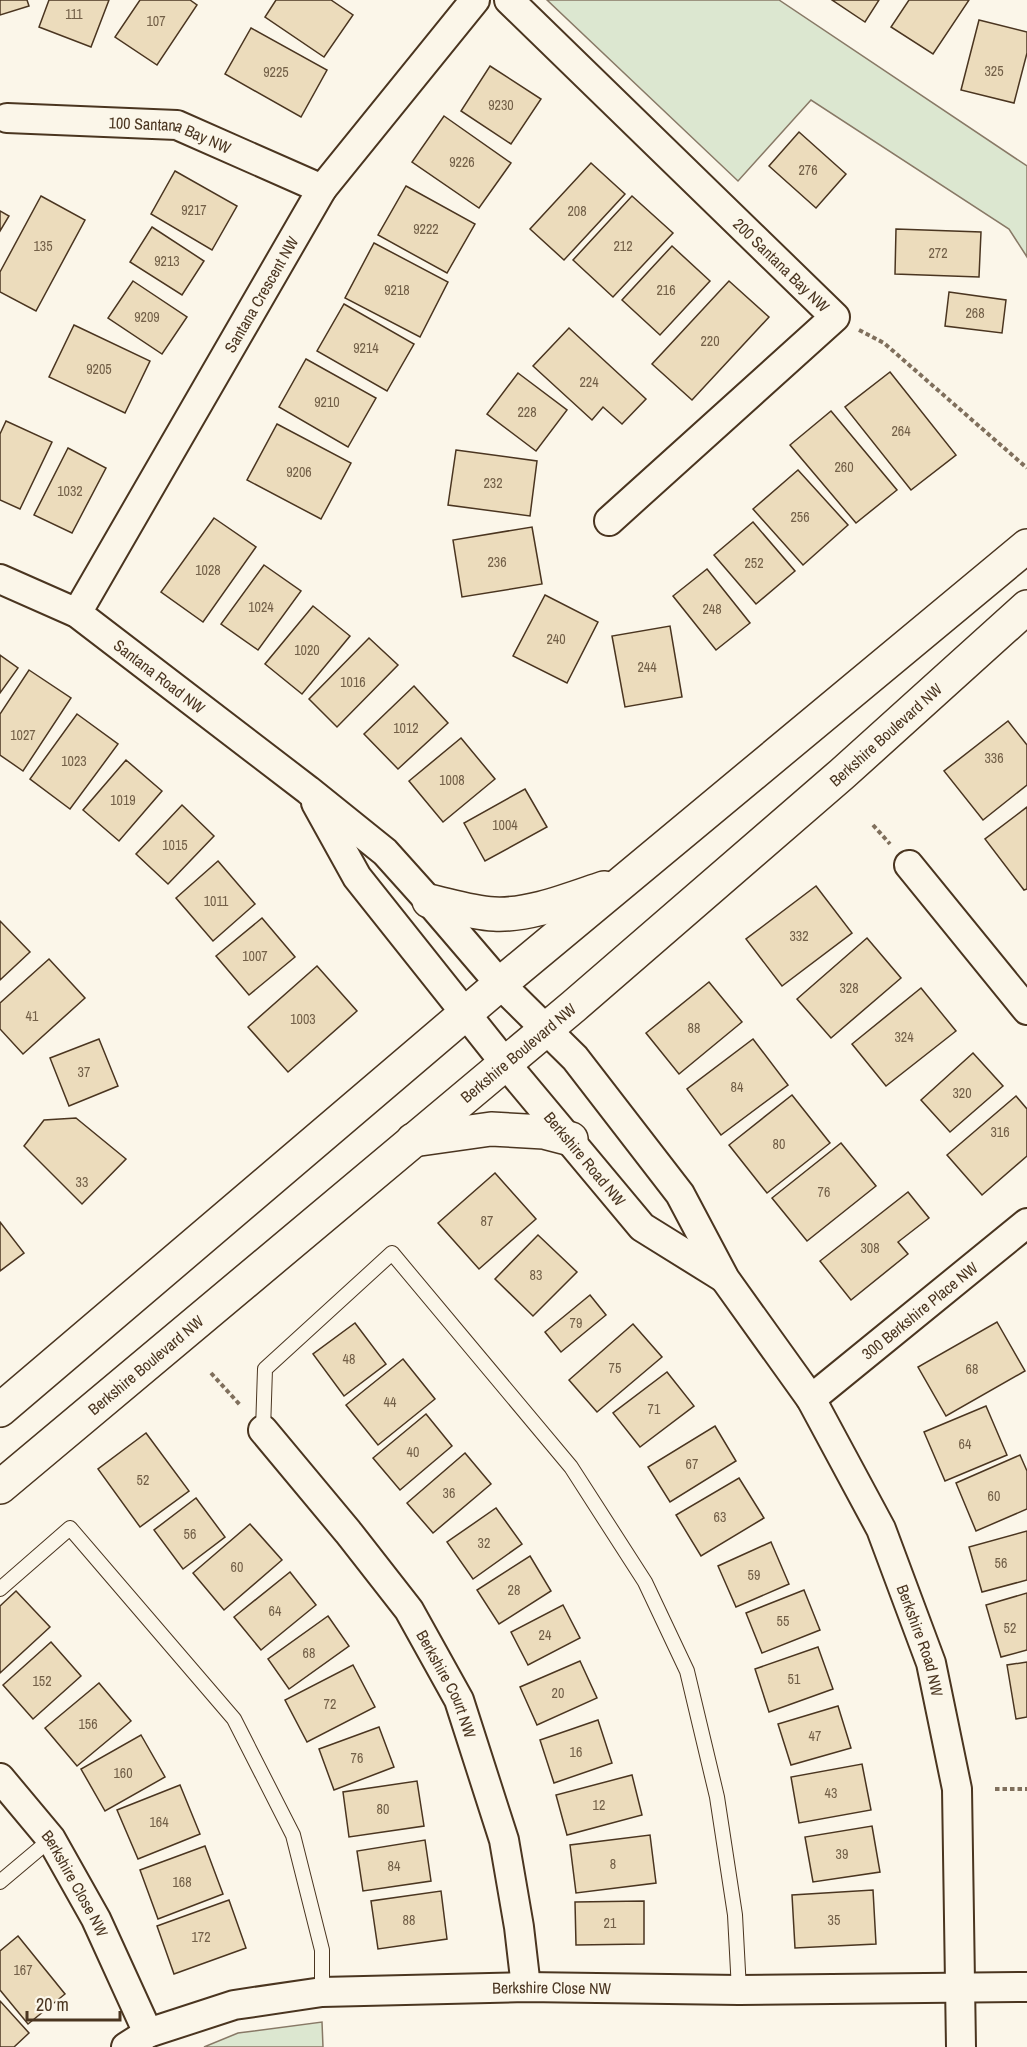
<svg xmlns="http://www.w3.org/2000/svg" width="1027" height="2047" font-family="'Archivo Narrow',sans-serif">
	<rect width="100%" height="100%" fill="#fbf6e9"/>
	<!-- green -->
	<g fill="#dce7d0" stroke="#887966" stroke-width="1.5">
		<path d="M547 0H779L1027 166V257L1009 229 811 100 738 181Z"/>
		<path d="M322 2022 323 2047H204L238 2033Z"/>
	</g>
	<!-- building -->
	<g fill="#ecdcbc" stroke="#4a3520" stroke-width="1.5">
		<path d="M0 0H27L29 6 0 15Z"/>
		<path d="M49 0H109L91 47 39 27Z"/>
		<path d="M140 0H190L197 5 157 65 115 37Z"/>
		<path d="M276 0H331L353 15 324 57 265 17Z"/>
		<path d="M832 0H879L865 22Z"/>
		<path d="M909 0H969L933 54 891 27Z"/>
		<path d="M979 20 1027 32V53L1014 103 961 90Z"/>
		<path d="M251 28 327 70 301 117 225 74Z"/>
		<path d="M490 66 541 99 511 144 461 111Z"/>
		<path d="M444 116 511 163 479 208 412 162Z"/>
		<path d="M799 132 846 174 816 208 769 166Z"/>
		<path d="M591 163 625 194 564 260 530 229Z"/>
		<path d="M175 171 237 206 212 250 151 214Z"/>
		<path d="M406 186 475 224 447 273 378 235Z"/>
		<path d="M41 196 85 220 36 311 0 292V272Z"/>
		<path d="M632 196 673 233 613 297 573 260Z"/>
		<path d="M0 211 9 216 0 231Z"/>
		<path d="M152 227 204 261 182 295 130 262Z"/>
		<path d="M896 229 981 232 979 277 895 274Z"/>
		<path d="M374 243 448 282 420 337 345 298Z"/>
		<path d="M672 246 710 281 660 335 622 300Z"/>
		<path d="M133 281 187 317 162 354 108 318Z"/>
		<path d="M729 281 769 317 692 400 652 364Z"/>
		<path d="M949 292 1006 300 1002 333 945 326Z"/>
		<path d="M344 304 414 344 387 391 317 351Z"/>
		<path d="M74 325 150 361 125 413 49 377Z"/>
		<path d="M569 328 646 399 622 424 603 407 592 420 533 366Z"/>
		<path d="M306 359 376 398 348 447 279 407Z"/>
		<path d="M890 372 956 455 911 490 845 407Z"/>
		<path d="M518 373 567 410 536 451 487 414Z"/>
		<path d="M831 411 897 490 856 523 790 445Z"/>
		<path d="M6 421 52 442 20 509 0 500V434Z"/>
		<path d="M277 424 351 463 321 519 247 480Z"/>
		<path d="M68 448 106 468 72 533 34 515Z"/>
		<path d="M456 450 537 461 530 516 448 505Z"/>
		<path d="M798 470 848 525 803 565 753 509Z"/>
		<path d="M214 518 256 547 203 622 161 592Z"/>
		<path d="M753 522 795 571 756 604 714 555Z"/>
		<path d="M532 527 542 584 462 597 453 540Z"/>
		<path d="M264 565 301 591 258 650 221 624Z"/>
		<path d="M707 569 750 623 716 650 673 596Z"/>
		<path d="M545 595 598 622 567 683 513 656Z"/>
		<path d="M313 606 350 636 302 694 265 664Z"/>
		<path d="M670 626 682 697 625 707 612 636Z"/>
		<path d="M369 638 398 665 337 727 309 699Z"/>
		<path d="M0 655 18 668 0 693Z"/>
		<path d="M29 670 71 698 23 771 0 755V714Z"/>
		<path d="M414 686 448 723 398 769 364 734Z"/>
		<path d="M77 714 118 744 70 809 30 779Z"/>
		<path d="M1008 721 1027 745V785L983 820 944 771Z"/>
		<path d="M461 738 495 779 443 822 409 781Z"/>
		<path d="M126 760 162 791 119 841 83 810Z"/>
		<path d="M525 789 547 827 485 861 464 823Z"/>
		<path d="M182 805 214 836 168 884 136 854Z"/>
		<path d="M1027 807V889L1024 890 985 839Z"/>
		<path d="M218 861 255 904 213 941 176 898Z"/>
		<path d="M816 886 852 933 782 986 746 939Z"/>
		<path d="M262 918 295 957 249 995 216 956Z"/>
		<path d="M0 921 30 952 0 980Z"/>
		<path d="M867 938 901 978 831 1038 797 999Z"/>
		<path d="M49 959 85 998 23 1054 0 1029V1003Z"/>
		<path d="M317 966 357 1011 288 1072 248 1027Z"/>
		<path d="M709 982 742 1022 679 1074 646 1033Z"/>
		<path d="M921 988 956 1031 886 1086 852 1044Z"/>
		<path d="M99 1039 118 1086 69 1106 50 1058Z"/>
		<path d="M753 1039 788 1085 721 1135 687 1089Z"/>
		<path d="M973 1053 1003 1086 950 1132 921 1100Z"/>
		<path d="M792 1095 830 1143 767 1193 729 1145Z"/>
		<path d="M1016 1096 1027 1109V1156L982 1195 947 1155Z"/>
		<path d="M76 1118 126 1159 82 1204 24 1146 44 1120Z"/>
		<path d="M841 1143 876 1186 807 1241 772 1198Z"/>
		<path d="M495 1173 536 1219 479 1269 438 1223Z"/>
		<path d="M908 1192 929 1218 898 1242 908 1254 851 1300 820 1261Z"/>
		<path d="M0 1222 24 1253 0 1271Z"/>
		<path d="M538 1235 577 1272 533 1316 495 1279Z"/>
		<path d="M590 1295 606 1315 561 1352 545 1332Z"/>
		<path d="M997 1322 1025 1371 946 1416 918 1367Z"/>
		<path d="M355 1323 386 1364 344 1396 313 1354Z"/>
		<path d="M633 1324 662 1357 597 1412 569 1380Z"/>
		<path d="M403 1359 435 1399 378 1445 346 1405Z"/>
		<path d="M667 1372 694 1406 640 1447 613 1413Z"/>
		<path d="M986 1406 1007 1455 945 1481 924 1432Z"/>
		<path d="M426 1414 452 1446 400 1490 373 1458Z"/>
		<path d="M715 1426 736 1461 670 1502 648 1467Z"/>
		<path d="M146 1433 189 1491 140 1527 98 1469Z"/>
		<path d="M465 1453 491 1484 433 1533 407 1503Z"/>
		<path d="M1020 1455 1027 1471V1509L976 1531 956 1483Z"/>
		<path d="M739 1478 764 1518 701 1556 676 1515Z"/>
		<path d="M196 1498 225 1537 183 1569 154 1530Z"/>
		<path d="M496 1508 522 1544 473 1579 447 1542Z"/>
		<path d="M250 1524 282 1560 224 1610 193 1573Z"/>
		<path d="M1027 1531V1580L982 1592 969 1547Z"/>
		<path d="M771 1542 789 1584 736 1607 718 1566Z"/>
		<path d="M530 1556 551 1591 499 1624 477 1590Z"/>
		<path d="M290 1572 316 1605 261 1650 234 1617Z"/>
		<path d="M804 1590 820 1630 762 1653 746 1613Z"/>
		<path d="M16 1591 50 1627 0 1673V1606Z"/>
		<path d="M1027 1593V1650L1001 1657 986 1605Z"/>
		<path d="M563 1605 580 1638 528 1665 511 1632Z"/>
		<path d="M328 1616 349 1646 289 1689 268 1659Z"/>
		<path d="M51 1642 81 1676 33 1719 3 1685Z"/>
		<path d="M818 1647 833 1689 769 1712 755 1669Z"/>
		<path d="M580 1661 597 1698 537 1725 520 1687Z"/>
		<path d="M1027 1662V1717L1016 1719 1007 1665Z"/>
		<path d="M353 1665 375 1707 307 1742 285 1700Z"/>
		<path d="M99 1683 131 1721 77 1766 45 1728Z"/>
		<path d="M838 1706 851 1748 791 1765 778 1724Z"/>
		<path d="M598 1720 612 1763 554 1783 540 1740Z"/>
		<path d="M379 1727 394 1767 334 1790 319 1749Z"/>
		<path d="M141 1735 165 1777 105 1811 81 1769Z"/>
		<path d="M862 1764 871 1810 799 1823 791 1777Z"/>
		<path d="M632 1775 642 1815 567 1835 556 1795Z"/>
		<path d="M417 1781 424 1826 349 1837 343 1792Z"/>
		<path d="M180 1785 200 1834 138 1859 117 1810Z"/>
		<path d="M872 1826 880 1872 813 1882 805 1837Z"/>
		<path d="M650 1835 656 1883 576 1893 570 1845Z"/>
		<path d="M425 1840 431 1881 363 1891 357 1851Z"/>
		<path d="M205 1846 223 1894 158 1919 140 1870Z"/>
		<path d="M873 1890 876 1944 795 1948 792 1895Z"/>
		<path d="M441 1891 447 1939 378 1949 371 1901Z"/>
		<path d="M229 1900 246 1948 174 1974 157 1926Z"/>
		<path d="M644 1901V1944L576 1945 575 1902Z"/>
		<path d="M18 1936 65 1994 28 2024 0 1990V1951Z"/>
		<path d="M0 2001 29 2033 14 2047H0Z"/>
	</g>
	<g fill="none" stroke-linecap="round" stroke-linejoin="round">
		<defs>
			<g id="lane">
				<path d="M263 1430 265 1369 392 1253 571 1467 645 1582 687 1671 717 1797 735 1915 739 1990"/>
				<path d="M0 1589 70 1528 234 1719 293 1835 322 1950V1992"/>
				<path d="M0 1882 51 1839"/>
			</g>
			<g id="street">
				<path id="s1" d="M509 0 835 317 609 521"/>
				<path id="s2" d="M7 118 177 125 322 189"/>
				<path id="s3" d="M0 579 77 613 308 790 385 852 429 901 500 984 575 1058 680 1194 725 1279 811 1399 881 1529 931 1663 957 1789 961 2047"/>
				<path id="s4" d="M77 613 322 189 475 0"/>
				<path id="s5" d="M316 803 357 877 505 1063 642 1227 724 1278"/>
				<path d="M909 865 1027 1010"/>
				<path id="s6" d="M811 1399 1027 1223"/>
				<path id="s7" d="M263 1430 348 1532 409 1610 459 1700 504 1840 519 1927 526 1987"/>
				<path id="s8" d="M0 1778 51 1839 96 1919 148 2033"/>
				<path id="s9" d="M126 2047 148 2033 234 2005 322 1992 526 1987 739 1990 1027 1987"/>
			</g>
			<g id="secondary">
				<path d="M429 901C451 906 472 913 494 914 529 916 571 899 604 888"/>
				<path d="M413 1140 491 1129 544 1132 571 1139"/>
				<path d="M0 1410 500 984 1027 546"/>
				<path id="s10" d="M0 1487 574 1006 842 774 1027 607"/>
			</g>
		</defs>
		<!-- lane casing -->
		<use href="#lane" stroke="#4a3520" stroke-width="16"/>
		<!-- street casing -->
		<use href="#street" stroke="#4a3520" stroke-width="32"/>
		<!-- secondary casing -->
		<use href="#secondary" stroke="#4a3520" stroke-width="36"/>
		<!-- path -->
		<g stroke="#7f6f5c" stroke-width="4" stroke-dasharray="4.5 3" stroke-linecap="butt">
			<path d="M859 330 884 343 1027 468"/>
			<path d="M873 825 890 844"/>
			<path d="M211 1373 241 1406"/>
			<path d="M995 1789H1027"/>
		</g>
		<!-- lane -->
		<use href="#lane" stroke="#fbf6e9" stroke-width="14"/>
		<!-- street -->
		<use href="#street" stroke="#fbf6e9" stroke-width="28"/>
		<!-- secondary -->
		<use href="#secondary" stroke="#fbf6e9" stroke-width="33"/>
	</g>
	<g text-anchor="middle" dominant-baseline="central" stroke-width="4.5" stroke-linejoin="round" paint-order="stroke">
		<!-- number labels -->
		<g font-size="14" fill="#725f47">
			<text x="74" y="14">111</text>
			<text x="156" y="21">107</text>
			<text x="994" y="71">325</text>
			<text x="276" y="72">9225</text>
			<text x="501" y="105">9230</text>
			<text x="462" y="162">9226</text>
			<text x="808" y="170">276</text>
			<text x="194" y="210">9217</text>
			<text x="577" y="211">208</text>
			<text x="426" y="229">9222</text>
			<text x="43" y="246">135</text>
			<text x="623" y="246">212</text>
			<text x="938" y="253">272</text>
			<text x="167" y="261">9213</text>
			<text x="397" y="290">9218</text>
			<text x="666" y="290">216</text>
			<text x="975" y="313">268</text>
			<text x="147" y="317">9209</text>
			<text x="710" y="341">220</text>
			<text x="366" y="348">9214</text>
			<text x="99" y="369">9205</text>
			<text x="589" y="382">224</text>
			<text x="327" y="402">9210</text>
			<text x="527" y="412">228</text>
			<text x="901" y="431">264</text>
			<text x="844" y="467">260</text>
			<text x="299" y="472">9206</text>
			<text x="493" y="483">232</text>
			<text x="70" y="491">1032</text>
			<text x="800" y="517">256</text>
			<text x="497" y="562">236</text>
			<text x="754" y="563">252</text>
			<text x="208" y="570">1028</text>
			<text x="261" y="607">1024</text>
			<text x="712" y="609">248</text>
			<text x="556" y="639">240</text>
			<text x="307" y="650">1020</text>
			<text x="647" y="667">244</text>
			<text x="353" y="682">1016</text>
			<text x="406" y="728">1012</text>
			<text x="23" y="735">1027</text>
			<text x="994" y="758">336</text>
			<text x="74" y="761">1023</text>
			<text x="452" y="780">1008</text>
			<text x="123" y="800">1019</text>
			<text x="505" y="825">1004</text>
			<text x="175" y="845">1015</text>
			<text x="216" y="901">1011</text>
			<text x="799" y="936">332</text>
			<text x="255" y="956">1007</text>
			<text x="849" y="988">328</text>
			<text x="32" y="1016">41</text>
			<text x="303" y="1019">1003</text>
			<text x="694" y="1028">88</text>
			<text x="904" y="1037">324</text>
			<text x="84" y="1072">37</text>
			<text x="737" y="1087">84</text>
			<text x="962" y="1093">320</text>
			<text x="1000" y="1132">316</text>
			<text x="779" y="1144">80</text>
			<text x="82" y="1182">33</text>
			<text x="824" y="1192">76</text>
			<text x="487" y="1221">87</text>
			<text x="870" y="1248">308</text>
			<text x="536" y="1275">83</text>
			<text x="576" y="1323">79</text>
			<text x="349" y="1359">48</text>
			<text x="615" y="1368">75</text>
			<text x="972" y="1369">68</text>
			<text x="390" y="1402">44</text>
			<text x="654" y="1409">71</text>
			<text x="965" y="1444">64</text>
			<text x="413" y="1452">40</text>
			<text x="692" y="1464">67</text>
			<text x="143" y="1480">52</text>
			<text x="449" y="1493">36</text>
			<text x="994" y="1496">60</text>
			<text x="720" y="1517">63</text>
			<text x="190" y="1534">56</text>
			<text x="484" y="1543">32</text>
			<text x="1001" y="1563">56</text>
			<text x="237" y="1567">60</text>
			<text x="754" y="1575">59</text>
			<text x="514" y="1590">28</text>
			<text x="275" y="1611">64</text>
			<text x="783" y="1621">55</text>
			<text x="1010" y="1628">52</text>
			<text x="545" y="1635">24</text>
			<text x="309" y="1653">68</text>
			<text x="794" y="1679">51</text>
			<text x="42" y="1681">152</text>
			<text x="558" y="1693">20</text>
			<text x="330" y="1704">72</text>
			<text x="88" y="1724">156</text>
			<text x="815" y="1736">47</text>
			<text x="576" y="1752">16</text>
			<text x="357" y="1758">76</text>
			<text x="123" y="1773">160</text>
			<text x="831" y="1793">43</text>
			<text x="599" y="1805">12</text>
			<text x="383" y="1809">80</text>
			<text x="159" y="1822">164</text>
			<text x="842" y="1854">39</text>
			<text x="613" y="1864">8</text>
			<text x="394" y="1866">84</text>
			<text x="182" y="1882">168</text>
			<text x="409" y="1920">88</text>
			<text x="834" y="1920">35</text>
			<text x="610" y="1923">21</text>
			<text x="201" y="1937">172</text>
			<text x="23" y="1970">167</text>
		</g>
		<!-- street labels -->
		<g font-size="16" fill="#4a3520" stroke="#fbf6e9">
			<text stroke="none"><textPath href="#s2" startOffset="165">100 Santana Bay NW</textPath></text>
			<text stroke="none"><textPath href="#s1" startOffset="380">200 Santana Bay NW</textPath></text>
			<text stroke="none"><textPath href="#s4" startOffset="368">Santana Crescent NW</textPath></text>
			<text stroke="none"><textPath href="#s3" startOffset="188">Santana Road NW</textPath></text>
			<text stroke="none"><textPath href="#s10" startOffset="1162">Berkshire Boulevard NW</textPath></text>
			<text stroke="none"><textPath href="#s10" startOffset="676">Berkshire Boulevard NW</textPath></text>
			<text stroke="none"><textPath href="#s5" startOffset="447">Berkshire Road NW</textPath></text>
			<text stroke="none"><textPath href="#s6" startOffset="140">300 Berkshire Place NW</textPath></text>
			<text stroke="none"><textPath href="#s10" startOffset="190">Berkshire Boulevard NW</textPath></text>
			<text stroke="none"><textPath href="#s3" startOffset="1436">Berkshire Road NW</textPath></text>
			<text stroke="none"><textPath href="#s7" startOffset="315">Berkshire Court NW</textPath></text>
			<text stroke="none"><textPath href="#s8" startOffset="130">Berkshire Close NW</textPath></text>
			<text stroke="none"><textPath href="#s9" startOffset="435">Berkshire Close NW</textPath></text>
		</g>
	</g>
	<!-- scale -->
	<path d="M27 2011v9h93v-9" fill="none" stroke="#4a3520" stroke-width="3"/>
	<text x="36" y="2011" font-size="18" fill="#4a3520" stroke="#fbf6e9" stroke-width="4.5" paint-order="stroke">20 m</text>
</svg>
